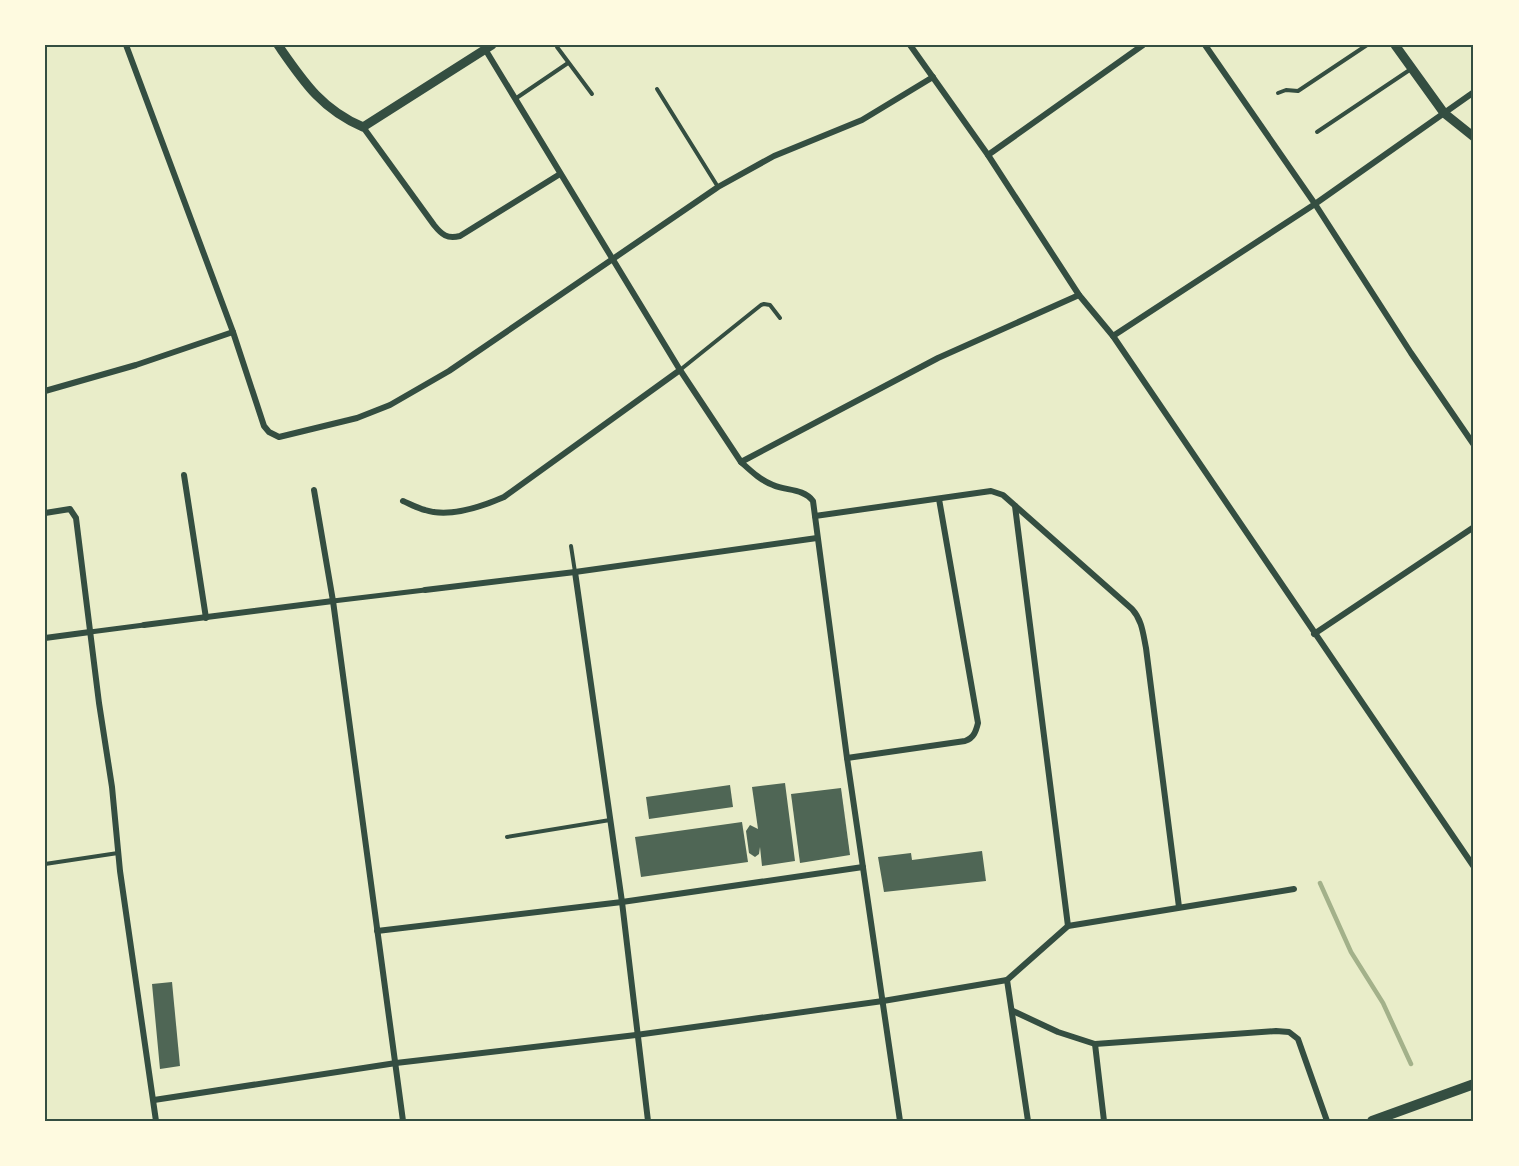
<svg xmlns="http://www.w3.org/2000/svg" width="1519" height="1166" font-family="Manrope,sans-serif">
	<rect width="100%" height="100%" fill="#e9edc9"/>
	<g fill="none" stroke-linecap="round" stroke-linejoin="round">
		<!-- stream -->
		<path stroke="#a3b18a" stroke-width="4.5" d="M1320 883 1351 952 1383 1003 1411 1064"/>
	</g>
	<!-- building -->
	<g fill="#4f6655">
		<path d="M785 783 795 861 762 866 760 847 759 854 755 857 749 853 746 831 750 825 758 829 752 787Z"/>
		<path d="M730 785 733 807 649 819 646 797Z"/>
		<path d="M841 788 850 855 800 863 791 794Z"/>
		<path d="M742 822 748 862 641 877 635 837Z"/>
		<path d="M982 851 986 881 884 892 878 857 911 853 912 860Z"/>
		<path d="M172 982 180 1066 160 1069 152 984Z"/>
	</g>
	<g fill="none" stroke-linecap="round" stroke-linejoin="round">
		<!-- service -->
		<g stroke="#344e41" stroke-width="4">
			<path d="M557 47 592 94"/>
			<path d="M657 89 718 187"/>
			<path d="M1278 93 1286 90 1298 91 1367 45"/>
			<path d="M515 99 568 63"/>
			<path d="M1317 132 1411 69"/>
			<path d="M680 370 761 305 764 304 770 305 780 318"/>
			<path d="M571 546 575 572"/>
			<path d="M507 837 610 820"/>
			<path d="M45 864 118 853"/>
		</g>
		<!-- pedestrian -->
		<g stroke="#344e41" stroke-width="5">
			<path d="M333 601 425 590"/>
			<path d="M90 632 144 625"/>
		</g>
		<!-- minor -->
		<g stroke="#344e41" stroke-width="6">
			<path d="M126 45 233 332 264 426 269 432 279 437 357 418 390 405 449 371 718 187 774 156 862 120 933 77"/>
			<path d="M910 45 988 155 1079 295 1113 336 1474 867"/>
			<path d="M1205 45 1315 204 1411 353 1474 445"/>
			<path d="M485 49 680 370 741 462C751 471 760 480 773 485 786 491 803 488 813 501L847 758 900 1121"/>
			<path d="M363 127 434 225C442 235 447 239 460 236L560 174"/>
			<path d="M988 155 1143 45"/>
			<path d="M1113 336 1315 204 1474 92"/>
			<path d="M45 391 136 365 233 332"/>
			<path d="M741 462 938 358 1079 295"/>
			<path d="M184 475 206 618"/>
			<path d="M314 490 333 601 403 1121"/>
			<path d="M403 501C410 504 417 508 425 510 449 518 481 507 504 497L680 370"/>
			<path d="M1015 506 1068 926"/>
			<path d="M45 513 70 509 76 518 99 703 112 787 120 871 156 1121"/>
			<path d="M815 516 991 491 1003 495 1132 609C1142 620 1143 633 1146 648L1179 907"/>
			<path d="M575 572 622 902 648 1121"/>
			<path d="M425 590 575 572 817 538"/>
			<path d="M144 625 333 601"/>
			<path d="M1314 634 1474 527"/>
			<path d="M45 638 90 632"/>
			<path d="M847 758 965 741C974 738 976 731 978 723L939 499"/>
			<path d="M377 931 622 902 863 867"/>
			<path d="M1007 980 1028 1121"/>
			<path d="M1013 1011 1058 1032 1095 1044 1276 1031 1289 1032 1298 1039 1327 1121"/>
			<path d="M1095 1044 1104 1121"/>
			<path d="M154 1100 396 1063 636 1035 883 1001 1007 980 1068 926 1294 889"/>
		</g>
		<!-- tertiary -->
		<g stroke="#344e41" stroke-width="9">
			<path d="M278 45C303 81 321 109 363 127L492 45"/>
			<path d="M1395 45 1444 113 1474 137"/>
		</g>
		<!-- primary -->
		<path stroke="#344e41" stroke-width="10" d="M1372 1121 1474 1084"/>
	</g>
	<!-- border -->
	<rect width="1519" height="1166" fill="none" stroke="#fefae0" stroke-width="93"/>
	<rect x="46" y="46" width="1426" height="1074" fill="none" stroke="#344e41" stroke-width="2"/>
</svg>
